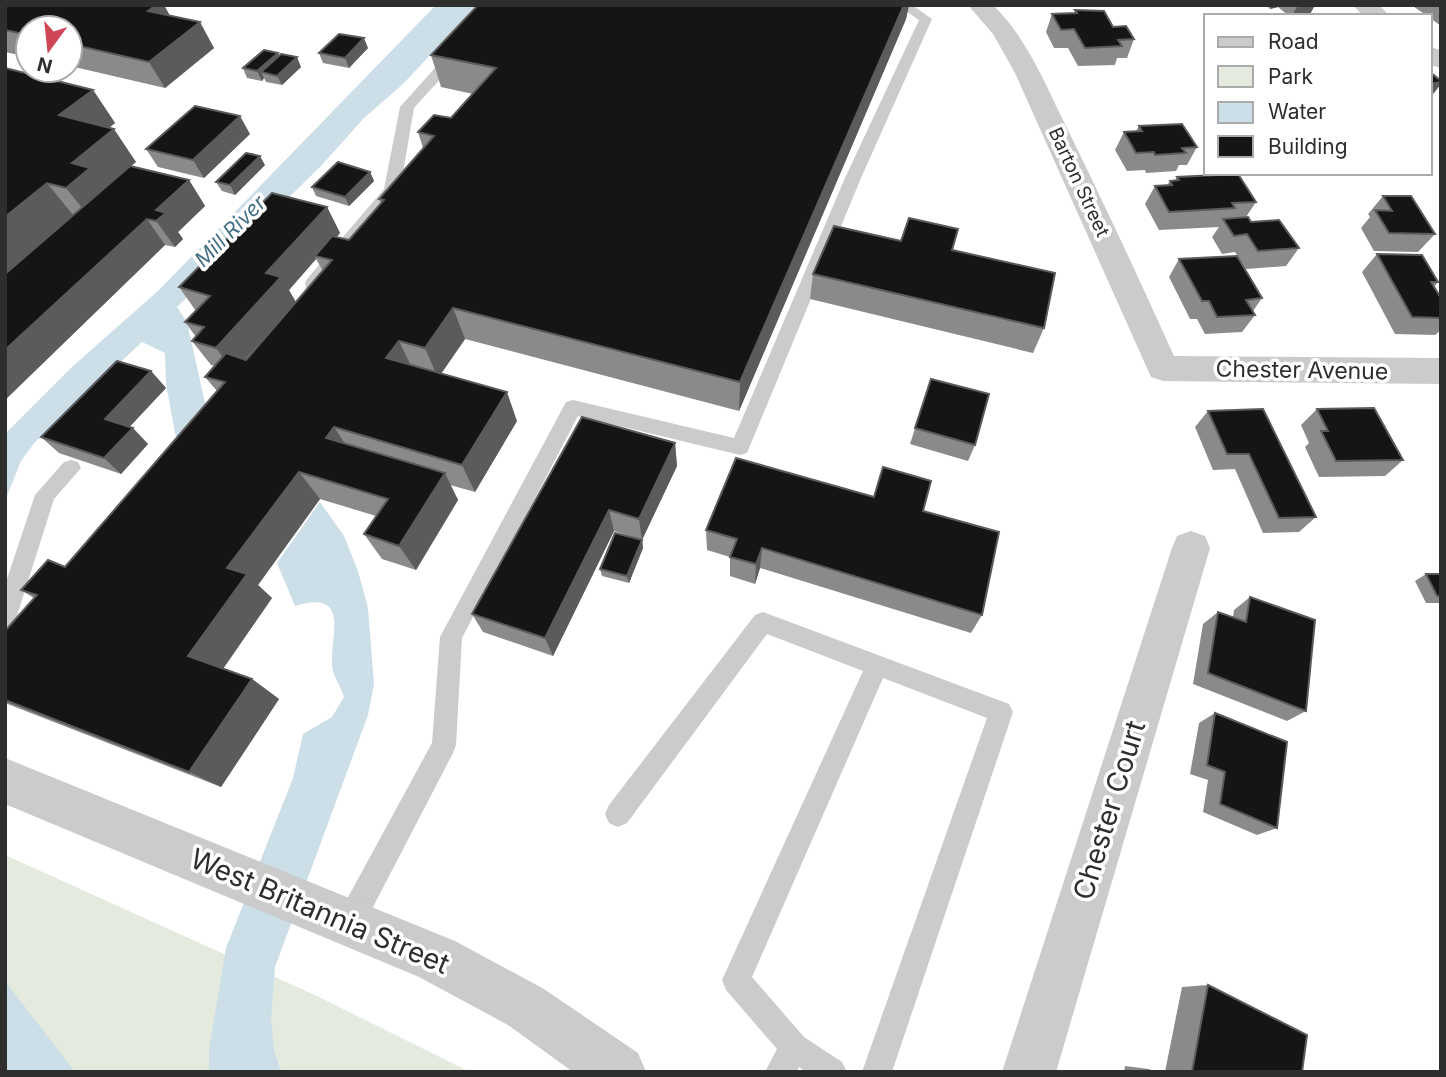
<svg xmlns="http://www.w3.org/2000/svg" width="1446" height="1077" font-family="Inter,sans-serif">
	<rect width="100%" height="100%" fill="#fff"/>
	<!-- green -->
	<path fill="#e5eade" d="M5 855 317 996 470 1072H5Z"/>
	<!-- water -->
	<g fill="#ccdee7">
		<path d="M436 5H477L403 84 364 118 321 166 177 307 187 322 207 412 185 486 166 384 165 353 142 342 35 442 21 461 5 501V434L73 366 159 290Z"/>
		<path d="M320 502 344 536 358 571 368 608 374 684 368 715 275 967 271 1021 274 1050 281 1072H209V1049L226 948 293 778 303 734 332 717 344 697C341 686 333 677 332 666 330 635 351 589 295 606L277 563Z"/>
		<path d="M5 981 72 1068 73 1072H5Z"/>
	</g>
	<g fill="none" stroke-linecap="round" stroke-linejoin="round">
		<!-- service -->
		<g fill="#cbcbcb" fill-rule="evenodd">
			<path d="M897 5H912L932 19 861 178 747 453 740 455 578 416 462 638 456 745 453 753 360 932 350 935 340 932 337 922 340 912 432 743 440 637 566 402 573 400 734 438 845 178 919 20Z"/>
			<path d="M456 49 461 50V56L414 108 400 190 323 283 324 301 321 305H309L305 282 308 278 384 189 400 107 451 50Z"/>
			<path d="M71 460 78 462 81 468 54 499 16 619 13 626 5 629V585L35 495 64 462Z"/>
			<path d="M763 612 1009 704 1013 712 892 1072H862L987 718 883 678 752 977 804 1037 842 1062 847 1072H806L799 1067 796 1072H765L777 1049 726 990 722 980 863 671 767 634 627 823 618 827 609 823 605 814 609 805 755 615Z"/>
		</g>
		<!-- minor -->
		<g fill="#cbcbcb" fill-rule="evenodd">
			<path d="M968 5H993C1025 36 1043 79 1062 118 1101 197 1138 276 1174 356L1441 358V384L1163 381 1151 377 1015 73 993 34Z"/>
			<path d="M1353 5H1379L1390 16H1363Z"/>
			<path d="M1430 47 1441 50V68L1430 65Z"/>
			<path d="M1191 531 1205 536 1210 548 1056 1072H1002L1172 548 1177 536Z"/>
		</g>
		<!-- tertiary -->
		<path fill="#cbcbcb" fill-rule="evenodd" d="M5 758 455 941 544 989 638 1053 646 1072H573L508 1025 419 977 5 804Z"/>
	</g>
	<!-- wall -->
	<g fill="#8a8a8a" fill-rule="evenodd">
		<path d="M5 5H164L170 16 214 48 165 88 70 66V28H28V57L5 52Z"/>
		<path d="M478 5H909L906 19 739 411 465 339 441 374 517 421 475 492 450 485 458 500 416 570 382 559 364 534 376 516 320 499 258 585 272 598 223 669 252 679 279 699 221 787 5 703V631L34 598 21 590 65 567 217 391 205 377 215 366 211 365 192 341 196 337 185 322 196 311 179 287 327 207 340 233 336 237 349 240 381 203 379 199 423 148 418 132 451 118 473 94 441 87 431 55ZM316 259 323 271 246 360 245 359 289 290Z"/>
		<path d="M1266 5H1315L1310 14 1300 16H1289L1278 7 1270 9Z"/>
		<path d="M1414 5H1441V26L1430 18V16H1427L1413 6Z"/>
		<path d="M1075 10 1113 27 1134 39 1127 58H1117L1115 65 1078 66 1068 48H1054L1046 32 1052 14 1074 13Z"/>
		<path d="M368 48 349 68 323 63 319 53Z"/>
		<path d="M279 56 301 67 282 85 266 82 264 78 262 81 247 78 243 68Z"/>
		<path d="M5 68 93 90 115 123 109 128 136 162 130 166 189 180 205 206 178 232 183 239 175 247 165 245 5 400Z"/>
		<path d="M1139 126 1197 147 1187 165H1179L1176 171 1146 173 1145 170 1127 171 1115 150 1124 132 1136 131Z"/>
		<path d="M250 134 204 178 158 167 146 149Z"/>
		<path d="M265 165 235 195 222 191 216 182Z"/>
		<path d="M370 172 374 181 349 206 316 196 312 187Z"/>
		<path d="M1177 177 1256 202 1246 217 1251 222 1299 248 1286 266 1246 269 1235 252 1222 254 1212 237 1219 227 1159 230 1145 204 1155 186 1167 185 1170 181H1175Z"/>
		<path d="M1383 196 1435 234 1418 252 1374 251 1361 228 1370 217 1368 214Z"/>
		<path d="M901 241 952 250 1044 328 1033 353 810 299 813 274Z"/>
		<path d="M1377 254 1438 282 1434 287 1441 298V330L1435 335 1395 334 1362 272Z"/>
		<path d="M1179 259 1262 298 1253 311 1255 315 1242 332 1205 334 1197 319H1190L1169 277Z"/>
		<path d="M151 371 166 388 129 427 148 444 121 474 59 453 41 437Z"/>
		<path d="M931 379 975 445 968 461 910 444Z"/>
		<path d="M1317 409 1403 460 1385 476 1319 477 1305 447 1309 443 1301 425Z"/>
		<path d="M1208 411 1316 517 1299 532 1263 533 1235 469 1213 470 1195 427Z"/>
		<path d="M675 443 677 466 642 540 614 531 553 656 483 632 472 614Z"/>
		<path d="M923 511 982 615 971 633 760 568 755 584 730 576V557L707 550 706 530Z"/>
		<path d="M642 540 643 548 629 583 602 576 600 569Z"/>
		<path d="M1426 574H1441V603H1426L1415 581Z"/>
		<path d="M1250 597 1306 711 1287 721 1193 684 1203 624 1218 612 1233 617 1234 610Z"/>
		<path d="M1215 713 1277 828 1257 835 1203 812 1208 780 1190 774 1199 723Z"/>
		<path d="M1208 985 1302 1072H1165L1182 987Z"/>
		<path d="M1125 1066 1149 1069 1155 1072H1124Z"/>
	</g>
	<!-- shaded-wall -->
	<g fill="#5b5b5b">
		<path d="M156 5H164L176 27 148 11Z"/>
		<path d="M904 5H909L906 19 739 411 740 382Z"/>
		<path d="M1272 5H1279L1278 7 1270 9Z"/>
		<path d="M1298 5H1315L1310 14 1292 16Z"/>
		<path d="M200 22 214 48 165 88 149 62Z"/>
		<path d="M364 38 368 48 349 68 345 58Z"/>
		<path d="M278 53 282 63 261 72 264 78 262 81 257 71Z"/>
		<path d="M297 57 301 67 282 85 277 76Z"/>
		<path d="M1441 82V84L1430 98V84Z"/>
		<path d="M93 90 115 123 83 148 59 115Z"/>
		<path d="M240 116 250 134 204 178 193 160Z"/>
		<path d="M114 129 136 162 105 188 92 220 66 188 72 163Z"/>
		<path d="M260 156 265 165 235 195 230 185Z"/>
		<path d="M370 172 374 181 349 206 345 197Z"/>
		<path d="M189 180 205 206 178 232 183 239 175 247 156 221V210Z"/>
		<path d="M47 183 73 215 5 274V217Z"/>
		<path d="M327 207 340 233 318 257 315 256 316 259 289 290 296 302 234 372 216 348 266 273Z"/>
		<path d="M147 219 165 245 5 400V350Z"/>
		<path d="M453 308 465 339 438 378 425 348Z"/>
		<path d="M399 341 414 372 386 358Z"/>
		<path d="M151 371 166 388 122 435 105 419Z"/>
		<path d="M507 392 517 421 475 492 462 465Z"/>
		<path d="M334 427 353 456 326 438Z"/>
		<path d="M133 428 148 444 121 474 104 458Z"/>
		<path d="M675 443 677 466 642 540 639 519Z"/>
		<path d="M299 472 320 499 258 585 272 598 218 676 188 656 227 568Z"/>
		<path d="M445 473 458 500 416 570 399 546Z"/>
		<path d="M609 510 614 531 553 656 545 638Z"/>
		<path d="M642 540 643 548 629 583 627 576Z"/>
		<path d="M762 548 760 568 755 584 756 564Z"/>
		<path d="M252 679 279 699 221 787 189 772Z"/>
	</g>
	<!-- building -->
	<g fill="#151515" stroke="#5b5b5b" stroke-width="2">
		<path d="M5 5H156L148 11 200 22 149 62 70 44V28H28V35L5 30Z"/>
		<path d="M478 5H904L740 382 453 308 425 348 399 341 386 358 507 392 462 465 334 427 326 438 445 473 399 546 364 534 388 499 299 472 227 568 247 574 188 656 252 679 189 772 5 700V631L37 595 21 590 48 560 65 567 225 382 205 377 226 353 246 360 332 260 315 256 332 236 349 240 384 200 379 199 434 136 418 132 434 115 451 118 496 68 431 55Z"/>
		<path d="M1075 10 1104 11 1113 27 1126 26 1134 39 1118 40 1122 46 1085 48 1074 29 1061 30 1052 14 1077 13Z"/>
		<path d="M339 34 364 38 345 58 319 53Z"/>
		<path d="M264 50 278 53 257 71 243 68Z"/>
		<path d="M281 54 297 57 277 76 261 72Z"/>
		<path d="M5 68 93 90 59 115 114 129 72 163 90 168 66 188 47 183 5 217Z"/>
		<path d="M1430 72 1441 81V82L1430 84Z"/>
		<path d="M195 106 240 116 193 160 146 149Z"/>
		<path d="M1182 124 1197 147 1182 148 1186 153 1155 155 1154 152 1136 153 1124 132 1142 131 1139 126Z"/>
		<path d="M246 153 260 156 230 185 216 182Z"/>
		<path d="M338 162 370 172 345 197 312 187Z"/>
		<path d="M130 166 189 180 156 210 166 213 156 221 147 219 5 350V274Z"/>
		<path d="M1238 174 1256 202 1232 203 1235 208 1169 212 1155 186 1172 185 1170 181 1179 180 1177 177Z"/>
		<path d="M272 193 327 207 266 273 281 277 216 348 192 341 204 327 185 322 210 296 179 287Z"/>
		<path d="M1383 196H1411L1435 234 1389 233 1375 210 1392 211Z"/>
		<path d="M1248 217 1251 222 1279 220 1299 248 1258 251 1247 234 1234 236 1223 219Z"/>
		<path d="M909 218 958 229 952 250 1055 273 1044 328 813 274 834 226 901 241Z"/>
		<path d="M1377 254 1422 255 1438 282H1431L1441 298V318L1412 317Z"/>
		<path d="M1237 256 1262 298 1246 300 1255 315 1217 317 1209 301H1202L1179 259Z"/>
		<path d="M117 361 151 371 105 419 133 428 104 458 41 437Z"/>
		<path d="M931 379 989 394 975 445 915 428Z"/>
		<path d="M1374 408 1403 460 1336 461 1321 431H1328L1317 409Z"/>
		<path d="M1263 409 1316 517 1279 518 1249 454H1227L1208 411Z"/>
		<path d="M582 417 675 443 639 519 609 510 545 638 472 614Z"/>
		<path d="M736 458 874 497 883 467 931 481 923 511 999 532 982 615 762 548 756 564 730 557 737 539 706 530Z"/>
		<path d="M615 533 642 540 627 576 600 569Z"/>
		<path d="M1426 574H1441V596H1437Z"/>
		<path d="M1250 597 1315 620 1306 711 1208 673 1218 612 1246 622Z"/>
		<path d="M1215 713 1287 742 1277 828 1220 804 1225 772 1207 765Z"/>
		<path d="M1208 985 1307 1035 1302 1072H1192Z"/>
	</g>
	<g text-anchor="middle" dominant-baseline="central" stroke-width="7" stroke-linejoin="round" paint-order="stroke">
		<!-- far-street labels -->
		<g font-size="19" fill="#2e2e2e" stroke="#fff">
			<text transform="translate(1079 182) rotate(65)">Barton Street</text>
		</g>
		<!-- far-water labels -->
		<g font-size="21" font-style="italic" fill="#467086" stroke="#fff">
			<text transform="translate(230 231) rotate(-45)">Mill River</text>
		</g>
		<!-- street labels -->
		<g font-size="23" fill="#2e2e2e" stroke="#fff">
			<text transform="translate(1302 370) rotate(1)">Chester Avenue</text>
		</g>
		<!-- near-street labels -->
		<g font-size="28" fill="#2e2e2e" stroke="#fff">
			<text transform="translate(1109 810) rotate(-73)">Chester Court</text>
			<text transform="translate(320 911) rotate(23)">West Britannia Street</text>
		</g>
	</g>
	<!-- border -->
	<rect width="1446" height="1077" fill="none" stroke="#2e2e2e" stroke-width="14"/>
	<!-- legend -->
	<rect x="1204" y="14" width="228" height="161" fill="#ffffff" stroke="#ababab" stroke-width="2"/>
	<rect x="1218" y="37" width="35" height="10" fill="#cbcbcb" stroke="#ababab" stroke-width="2"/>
	<text x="1268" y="49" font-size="21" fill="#2e2e2e">Road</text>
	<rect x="1218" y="66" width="35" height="21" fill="#e5eade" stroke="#ababab" stroke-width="2"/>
	<text x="1268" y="84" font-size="21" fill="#2e2e2e">Park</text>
	<rect x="1218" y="102" width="35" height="21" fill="#ccdee7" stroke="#ababab" stroke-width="2"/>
	<text x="1268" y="119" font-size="21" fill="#2e2e2e">Water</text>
	<rect x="1218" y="136" width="35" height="21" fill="#151515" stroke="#ababab" stroke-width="2"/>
	<text x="1268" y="154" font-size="21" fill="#2e2e2e">Building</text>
	<!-- north arrow -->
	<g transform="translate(49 49) rotate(195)"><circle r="33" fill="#ffffff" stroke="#ababab" stroke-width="2"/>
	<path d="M0-5L12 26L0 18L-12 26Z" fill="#cf4656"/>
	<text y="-10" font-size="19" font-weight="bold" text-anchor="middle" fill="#2e2e2e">N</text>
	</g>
</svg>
